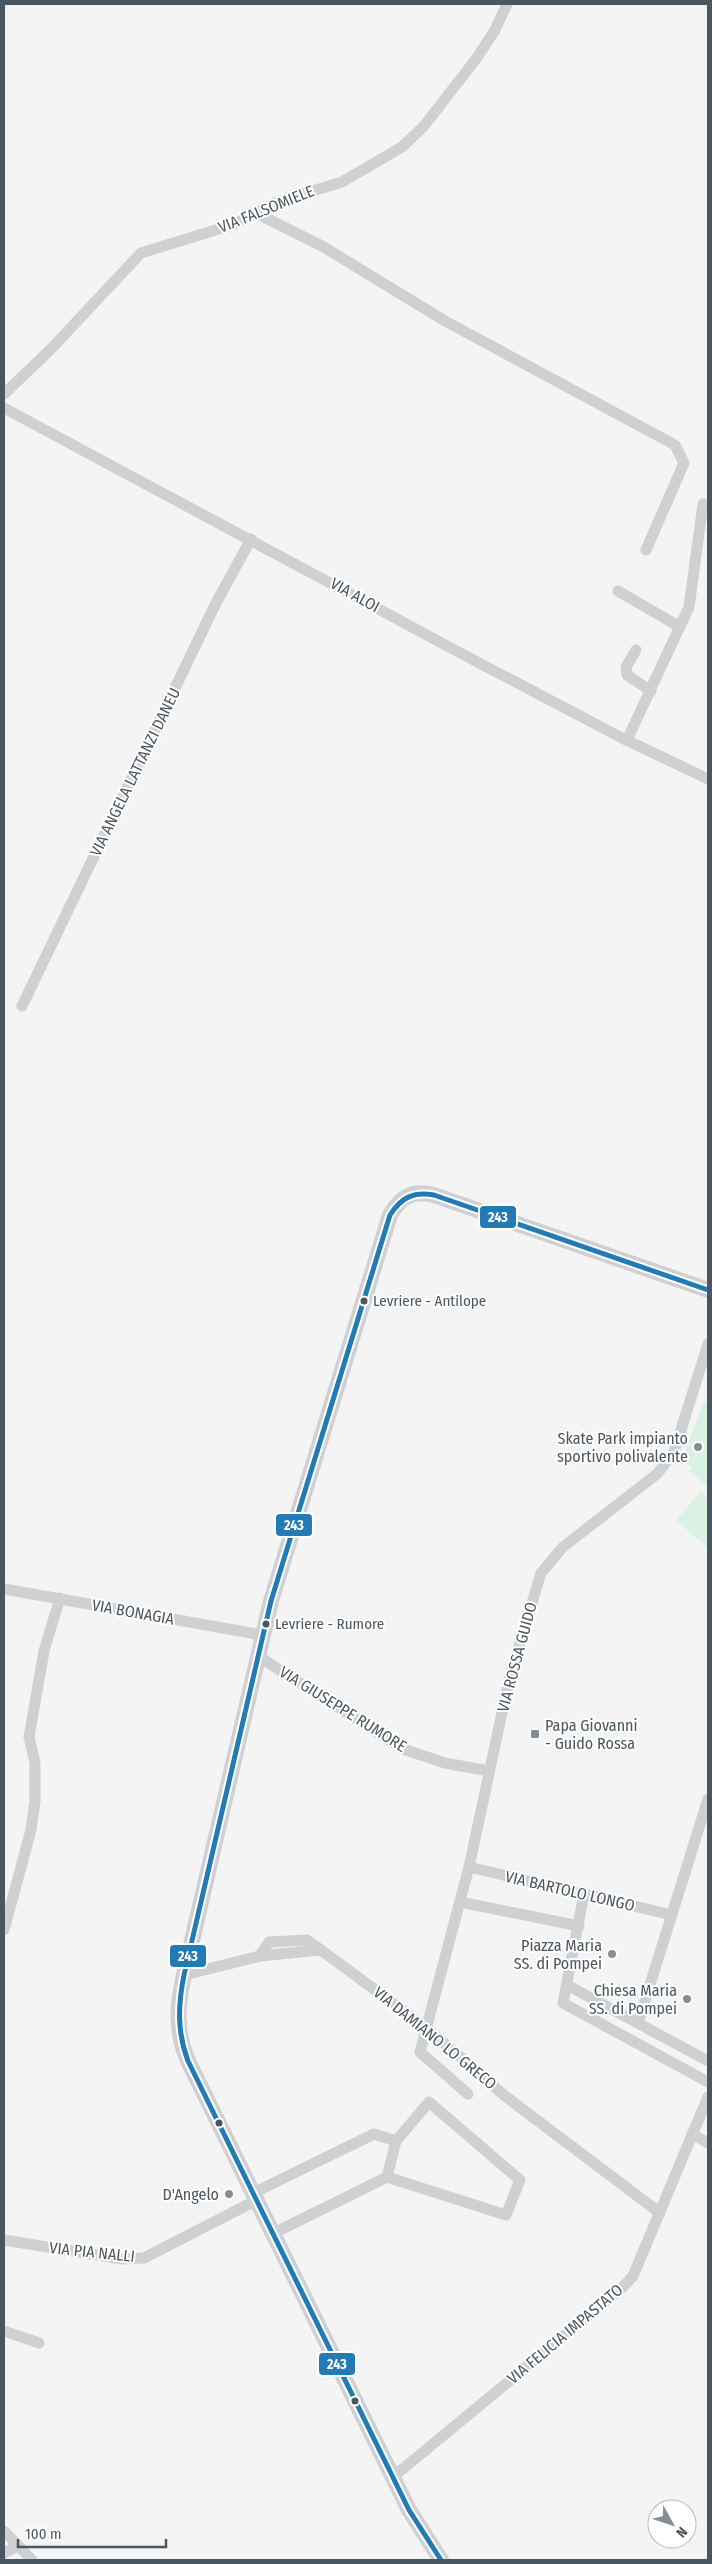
<svg xmlns="http://www.w3.org/2000/svg" width="712" height="2564" font-family="'Fira Sans Condensed',sans-serif">
	<rect width="100%" height="100%" fill="#f4f4f4"/>
	<!-- green -->
	<g fill="#d9f2e3">
		<path d="M704 1401 708 1403V1487L689 1471 692 1467 681 1462Z"/>
		<path d="M701 1491 708 1498V1548L676 1520Z"/>
	</g>
	<g fill="none" stroke-linecap="round" stroke-linejoin="round">
		<!-- street -->
		<g stroke="#ced0d2" stroke-width="11">
			<path d="M256 213 322 246 445 321 675 445 684 463 646 550"/>
			<path d="M4 394 50 350 141 253 235 224 277 202 342 182 402 147 424 126 476 59 495 30 507 4"/>
			<path d="M4 408 466 656 622 738 708 779"/>
			<path d="M618 591 680 627"/>
			<path d="M636 650 626 667 627 675 651 691"/>
			<path d="M627 740 689 607 703 504"/>
			<path d="M22 1006 215 605 251 539"/>
			<path d="M4 1589 262 1635"/>
			<path d="M258 1656 403 1749 445 1763 489 1771"/>
			<path d="M469 1867 672 1915"/>
			<path d="M584 1894 563 2003 708 2082"/>
			<path d="M460 1902 579 1926"/>
			<path d="M4 1930 31 1830 35 1801V1763L29 1737 44 1651 60 1598"/>
			<path d="M260 1956 269 1942 307 1940 321 1950"/>
			<path d="M184 1975 260 1956 321 1950 428 2029 505 2096 660 2213"/>
			<path d="M567 1985 708 2061"/>
			<path d="M638 2023 708 1799"/>
			<path d="M468 2094 420 2052 469 1867 509 1680 541 1573 563 1547 657 1474 674 1452 708 1344"/>
			<path d="M692 2134 708 2143"/>
			<path d="M253 2193 374 2134 396 2141"/>
			<path d="M274 2233 387 2177 396 2141 429 2102 520 2180 506 2215 387 2177"/>
			<path d="M4 2240 122 2259 144 2258 257 2200"/>
			<path d="M4 2331 39 2343"/>
			<path d="M393 2477 623 2287 633 2276 708 2097"/>
			<path d="M4 2531 32 2560"/>
			<path d="M4 2553 18 2546"/>
		</g>
		<!-- secondary -->
		<path stroke="#ced0d4" stroke-width="16" d="M441 2560 409 2510 188 2061C175 2031 177 2006 184 1975L271 1601 390 1215C401 1196 413 1190 434 1195L708 1290"/>
		<defs>
			<path id="bus-1" d="M441 2560 409 2510 188 2061C177 2032 178 2005 184 1975L271 1601 390 1215C401 1198 413 1191 434 1195L708 1290"/>
		</defs>
		<!-- bus-1 casing -->
		<use href="#bus-1" stroke="#fff" stroke-width="9"/>
		<!-- bus-1 -->
		<use href="#bus-1" stroke="#227bb4" stroke-width="5"/>
	</g>
	<!-- markers -->
	<g fill="#4a5661" stroke="#fff" stroke-width="2">
		<circle cx="364" cy="1301" r="4.5"/>
		<circle cx="266" cy="1624" r="4.5"/>
		<circle cx="219" cy="2123" r="4.5"/>
		<circle cx="355" cy="2401" r="4.5"/>
	</g>
	<g fill="#868d94" stroke="#fff" stroke-width="2">
		<circle cx="698" cy="1447" r="5"/>
		<rect x="530" y="1729" width="10" height="10" rx="2.5"/>
		<circle cx="612" cy="1954" r="5"/>
		<circle cx="687" cy="1999" r="5"/>
		<circle cx="229" cy="2194" r="5"/>
	</g>
	<g text-anchor="middle" dominant-baseline="central" stroke-width="4" stroke-linejoin="round" paint-order="stroke">
		<!-- bus labels -->
		<g font-size="15" fill="#4a5661" stroke="#fff" text-anchor="start">
			<text x="373" y="1301">Levriere - Antilope</text>
			<text x="275" y="1624">Levriere - Rumore</text>
		</g>
		<!-- street labels -->
		<g font-size="16" fill="#4a5661" stroke="#fff">
			<text transform="translate(266 209) rotate(-22)">VIA FALSOMIELE</text>
			<text transform="translate(355 595) rotate(29)">VIA ALOI</text>
			<text transform="translate(135 772) rotate(-64)">VIA ANGELA LATTANZI DANEU</text>
			<text transform="translate(133 1612) rotate(10)">VIA BONAGIA</text>
			<text transform="translate(517 1657) rotate(-75)">VIA ROSSA GUIDO</text>
			<text transform="translate(343 1709) rotate(32)">VIA GIUSEPPE RUMORE</text>
			<text transform="translate(570 1891) rotate(13)">VIA BARTOLO LONGO</text>
			<text transform="translate(435 2038) rotate(39)">VIA DAMIANO LO GRECO</text>
			<text transform="translate(92 2252) rotate(6)">VIA PIA NALLI</text>
			<text transform="translate(565 2334) rotate(-40)">VIA FELICIA IMPASTATO</text>
		</g>
		<!-- poi labels -->
		<g font-size="16" fill="#4a5661" stroke="#fff" text-anchor="end">
			<text x="688" y="1438">Skate Park impianto<tspan x="688" dy="18">sportivo polivalente</tspan></text>
			<text x="545" y="1725" text-anchor="start">Papa Giovanni<tspan x="545" dy="18">- Guido Rossa</tspan></text>
			<text x="602" y="1945">Piazza Maria<tspan x="602" dy="18">SS. di Pompei</tspan></text>
			<text x="677" y="1990">Chiesa Maria<tspan x="677" dy="18">SS. di Pompei</tspan></text>
			<text x="219" y="2194">D'Angelo</text>
		</g>
	</g>
	<g stroke="#fff" stroke-width="2">
		<rect x="479" y="1205" width="38" height="24" rx="5" fill="#227bb4"/>
		<rect x="275" y="1513" width="38" height="24" rx="5" fill="#227bb4"/>
		<rect x="169" y="1944" width="38" height="24" rx="5" fill="#227bb4"/>
		<rect x="318" y="2352" width="38" height="24" rx="5" fill="#227bb4"/>
	</g>
	<g font-size="14" text-anchor="middle" font-weight="bold" fill="#fff">
		<text x="498" y="1222">243</text>
		<text x="294" y="1530">243</text>
		<text x="188" y="1961">243</text>
		<text x="337" y="2369">243</text>
	</g>
	<!-- border -->
	<rect width="712" height="2564" fill="none" stroke="#4a5661" stroke-width="10"/>
	<!-- north arrow -->
	<g transform="translate(672 2524) rotate(130)"><circle r="24" fill="#ffffff" stroke="#b7bbc0"/>
	<path d="M0-4L9 19L0 12L-9 19Z" fill="#868d94"/>
	<text y="-8" font-size="14" font-weight="bold" text-anchor="middle" fill="#4a5661">N</text>
	</g>
	<!-- scale -->
	<path d="M18 2539v8h148v-8" fill="none" stroke="#4a5661" stroke-width="2.5"/>
	<text x="25" y="2539" font-size="15" fill="#4a5661" stroke="#ffffff" stroke-width="4" paint-order="stroke">100 m</text>
</svg>
